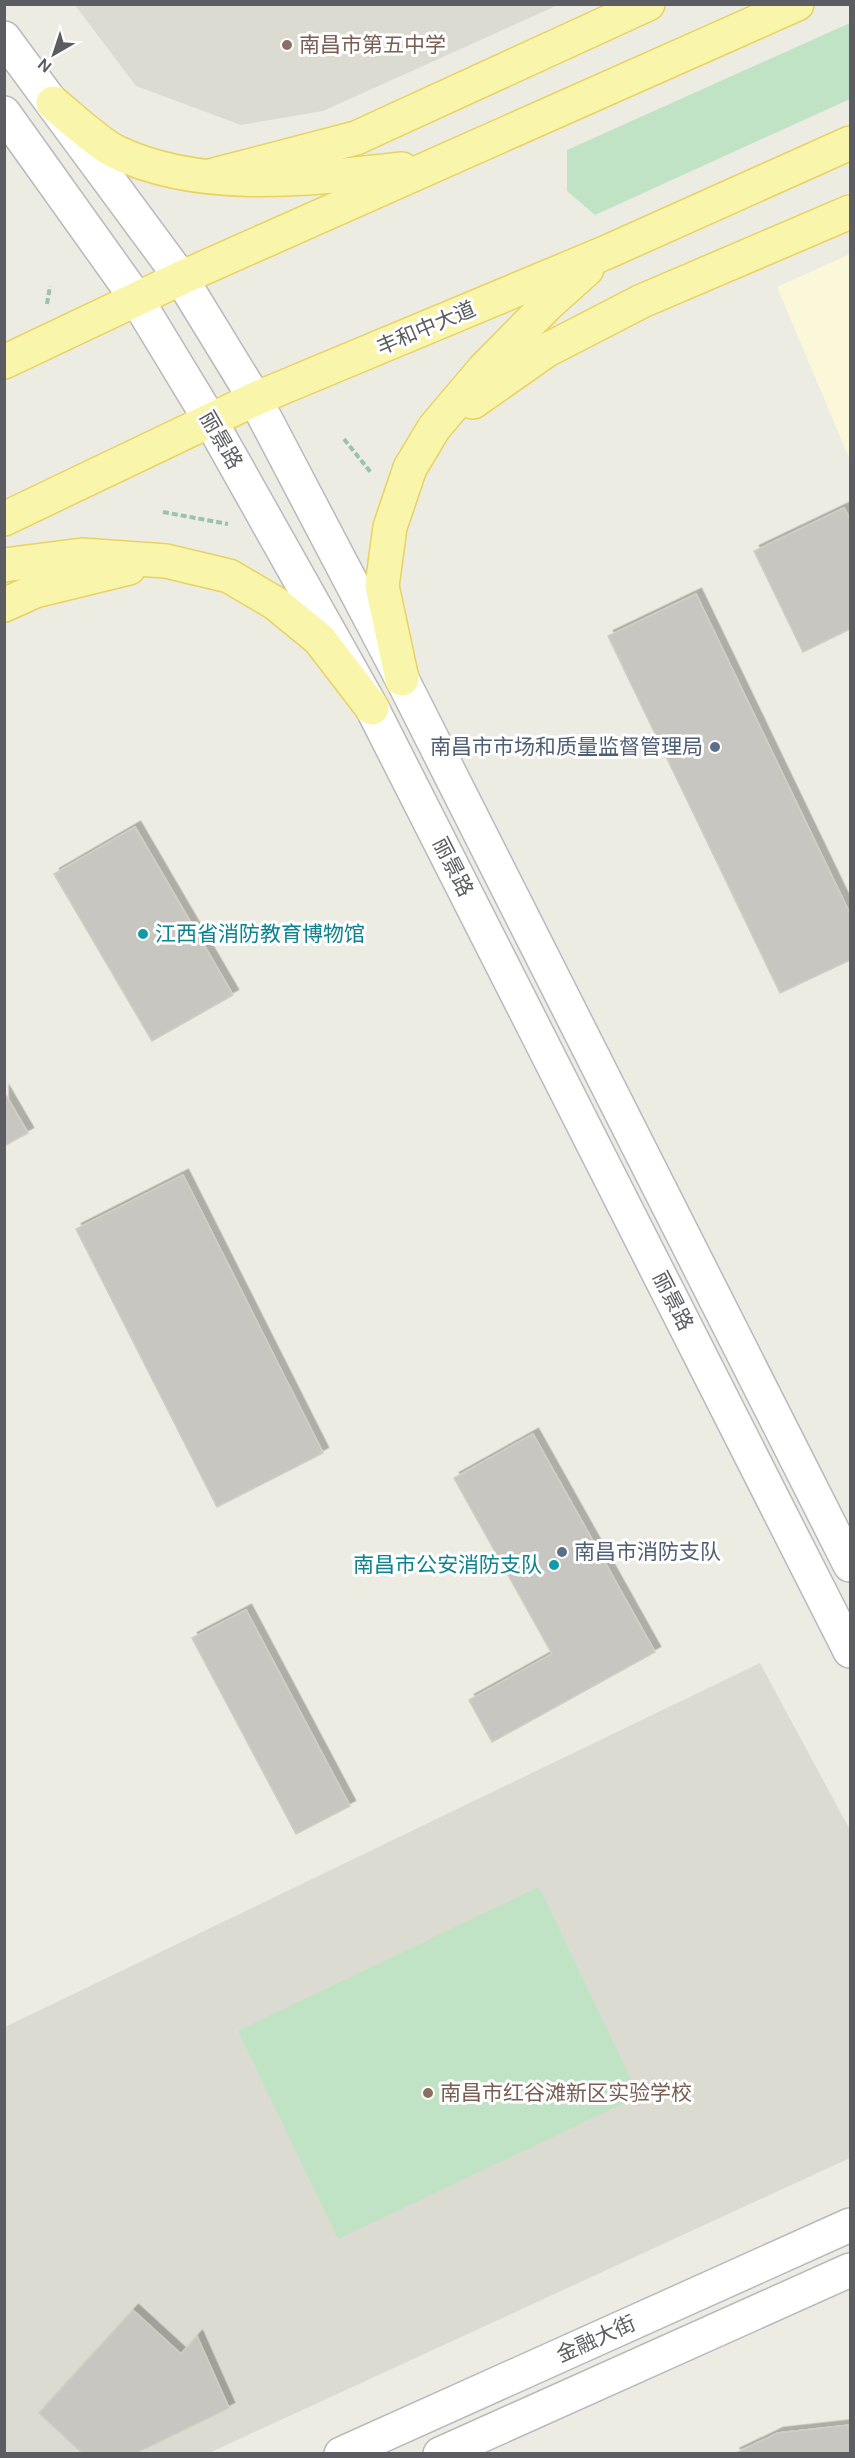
<svg xmlns="http://www.w3.org/2000/svg" width="855" height="2458" font-family="'DM Sans','Noto Sans SC',sans-serif">
	<defs>
		<filter id="shadow"><feDropShadow dx="5.5" dy="-5.5" stdDeviation="0" flood-color="#0004"/></filter>
	</defs>
	<rect width="100%" height="100%" fill="#edece3"/>
	<!-- commercial -->
	<path fill="#fbf7d9" d="M850 254V460L777 287Z"/>
	<!-- education -->
	<g fill="#dcdbd1">
		<path d="M75 5H558L323 111 241 125 136 86Z"/>
		<path d="M760 1663 850 1830V2158L209 2453 5 2454V2027Z"/>
	</g>
	<!-- green -->
	<g fill="#c0e3c5">
		<path d="M850 23V99L595 215 567 191V150Z"/>
		<path d="M539 1887 639 2096 338 2239 238 2031Z"/>
	</g>
	<!-- building -->
	<g fill="#c8c6c0" stroke="#d1cec1" stroke-width="1.5" filter="url(#shadow)">
		<path d="M844 508 850 520V629L803 652 754 551Z"/>
		<path d="M696 594 850 914V960L780 993 608 636Z"/>
		<path d="M135 827 233 995 152 1041 54 874Z"/>
		<path d="M4 1092 28 1133 4 1146Z"/>
		<path d="M183 1175 323 1453 217 1507 76 1229Z"/>
		<path d="M533 1434 655 1652 492 1742 469 1700 552 1654 454 1478Z"/>
		<path d="M246 1610 350 1806 296 1834 192 1638Z"/>
		<path d="M133 2310 181 2354 197 2336 229 2408 134 2454H83L39 2413Z"/>
		<path d="M850 2425V2454H734L778 2433Z"/>
	</g>
	<g fill="none" stroke-linecap="round" stroke-linejoin="round">
		<defs>
			<g id="minor">
				<path d="M4 38 181 278 255 399 402 679 850 1565"/>
				<path d="M4 113 136 298 210 420 372 708 850 1651"/>
				<path d="M341 2454 850 2225"/>
				<path d="M440 2454 850 2270"/>
			</g>
			<g id="major">
				<path d="M53 103C70 117 96 141 114 151 199 193 311 179 402 169"/>
				<path d="M210 176 356 138 648 4"/>
				<path d="M4 362 181 278 797 4"/>
				<path d="M473 402 547 350 642 301 850 212"/>
				<path d="M4 519 255 399 607 252 850 143"/>
				<path d="M4 565 82 555 166 561 229 576 275 603 319 639 372 708"/>
				<path d="M4 605 35 591 129 568"/>
				<path d="M402 679 382 586 390 527 410 468 434 428 483 370 546 306 587 269"/>
			</g>
		</defs>
		<!-- minor casing -->
		<use href="#minor" stroke="#b8b9be" stroke-width="36"/>
		<!-- major casing -->
		<use href="#major" stroke="#e8d260" stroke-width="36"/>
		<!-- path -->
		<g stroke="#9ac3aa" stroke-width="4" stroke-dasharray="6 3" stroke-linecap="butt">
			<path d="M47 304 50 286"/>
			<path d="M344 439 372 474"/>
			<path d="M163 512 228 524"/>
		</g>
		<!-- minor -->
		<use href="#minor" stroke="#fff" stroke-width="33"/>
		<!-- major -->
		<use href="#major" stroke="#f9f6ab" stroke-width="33"/>
	</g>
	<!-- markers -->
	<g fill="#8d6e63" stroke="#fff" stroke-width="2">
		<circle cx="287" cy="45" r="6"/>
		<circle cx="428" cy="2093" r="6"/>
	</g>
	<g fill="#5c6f8a" stroke="#fff" stroke-width="2">
		<circle cx="715" cy="747" r="6"/>
		<circle cx="562" cy="1552" r="6"/>
	</g>
	<g fill="#0f9aa8" stroke="#fff" stroke-width="2">
		<circle cx="143" cy="934" r="6"/>
		<circle cx="554" cy="1565" r="6"/>
	</g>
	<g text-anchor="middle" dominant-baseline="central" stroke-width="6" stroke-linejoin="round" paint-order="stroke">
		<!-- education labels -->
		<g font-size="21" fill="#785e54" stroke="#fff" text-anchor="start">
			<text x="299" y="45">南昌市第五中学</text>
			<text x="440" y="2093">南昌市红谷滩新区实验学校</text>
		</g>
		<!-- street labels -->
		<g font-size="21" fill="#5b5d62" stroke="#fff">
			<text transform="translate(426 328) rotate(-23)">丰和中大道</text>
			<text transform="translate(221 440) rotate(60)">丽景路</text>
			<text transform="translate(453 867) rotate(63)">丽景路</text>
			<text transform="translate(673 1301) rotate(63)">丽景路</text>
			<text transform="translate(596 2339) rotate(-24)">金融大街</text>
		</g>
		<!-- service labels -->
		<g font-size="21" fill="#4e5e75" stroke="#fff" text-anchor="end">
			<text x="703" y="747">南昌市市场和质量监督管理局</text>
			<text x="574" y="1552" text-anchor="start">南昌市消防支队</text>
		</g>
		<!-- culture labels -->
		<g font-size="21" fill="#0d838f" stroke="#fff" text-anchor="start">
			<text x="155" y="934">江西省消防教育博物馆</text>
			<text x="542" y="1565" text-anchor="end">南昌市公安消防支队</text>
		</g>
	</g>
	<!-- border -->
	<rect width="855" height="2458" fill="none" stroke="#5b5d62" stroke-width="12"/>
	<!-- north arrow -->
	<g transform="translate(54 54) rotate(219)" stroke="#ffffff" stroke-width="4.5" paint-order="stroke">
	<path d="M0-4.5L10 22L0 15L-10 22Z" fill="#5b5d62"/>
	<text y="-9" font-size="16" font-weight="bold" text-anchor="middle" fill="#5b5d62">N</text>
	</g>
</svg>
